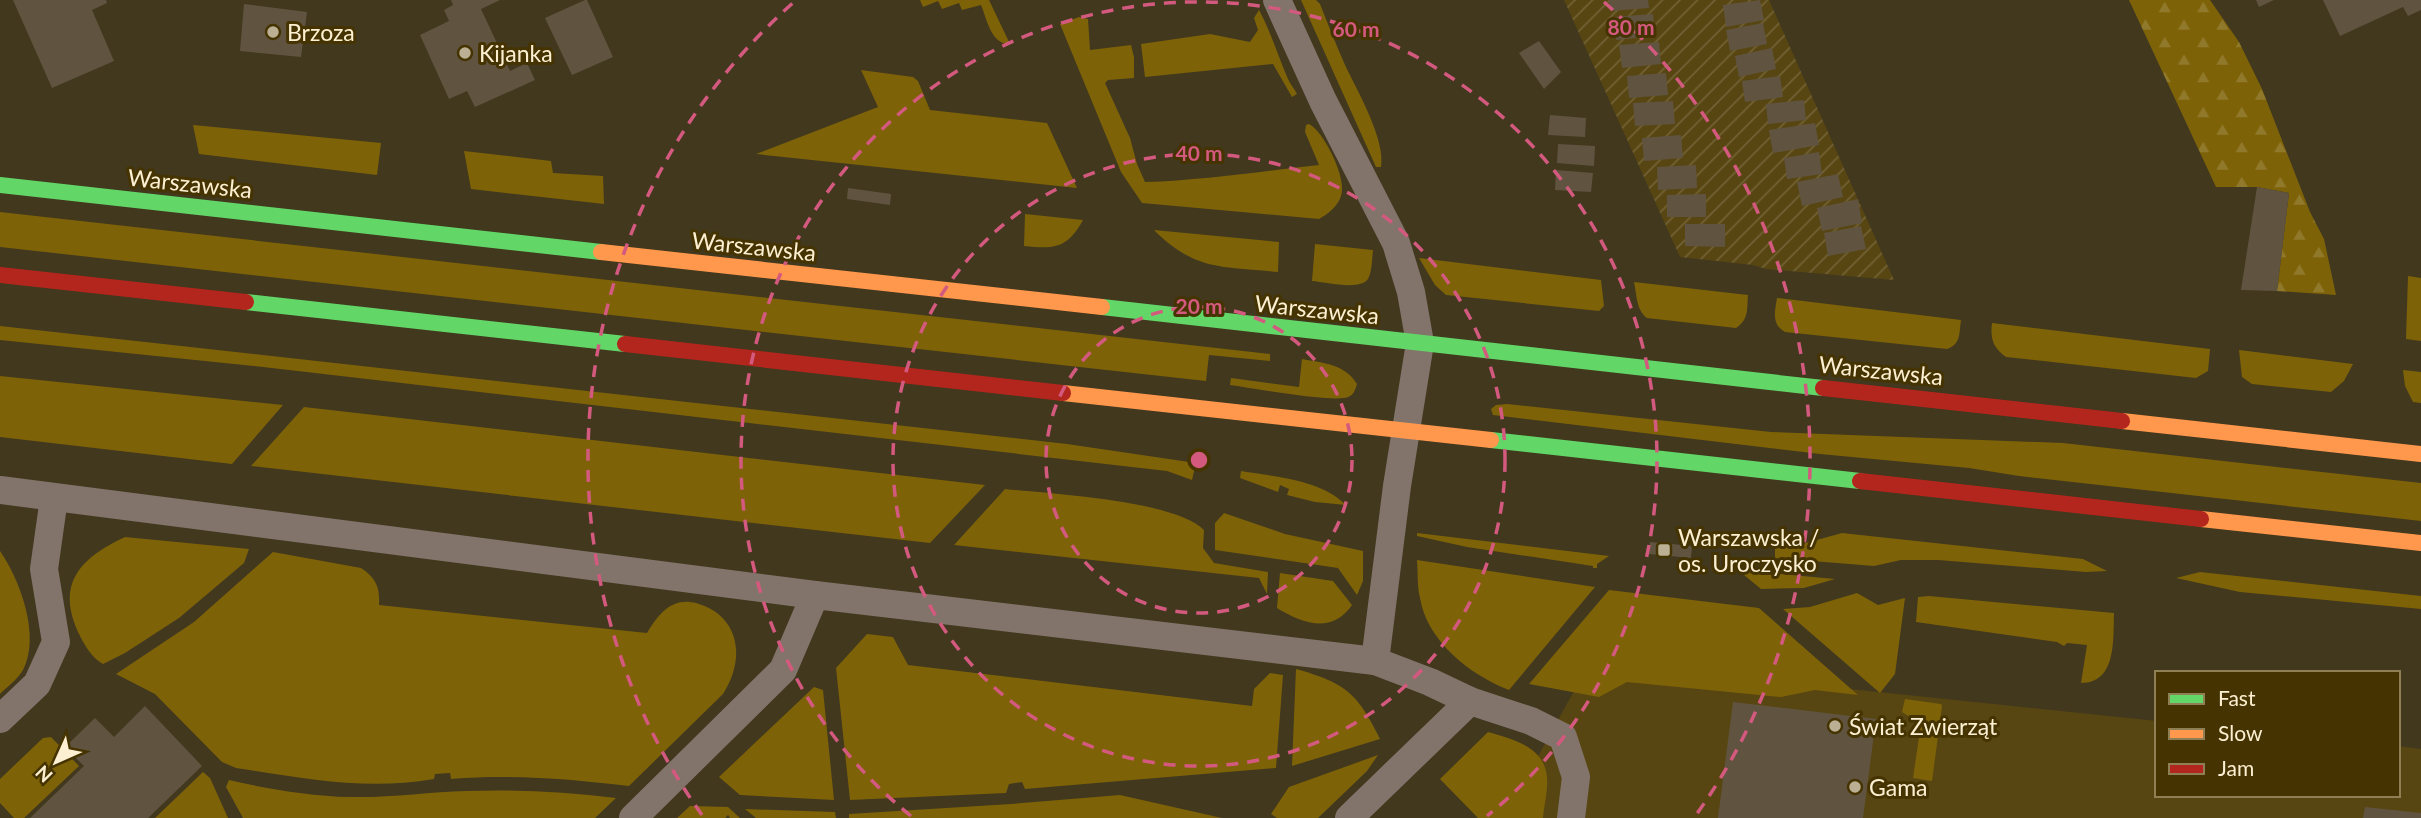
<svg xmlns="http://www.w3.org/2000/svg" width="2421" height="818" font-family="Lato,sans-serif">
	<defs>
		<pattern id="industrial-furrows" width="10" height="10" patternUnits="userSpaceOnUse" patternTransform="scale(1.75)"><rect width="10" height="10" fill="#584612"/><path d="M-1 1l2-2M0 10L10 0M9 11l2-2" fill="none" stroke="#716134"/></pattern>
		<pattern id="forest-firs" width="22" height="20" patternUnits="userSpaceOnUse" patternTransform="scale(1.75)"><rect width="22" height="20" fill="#7e6208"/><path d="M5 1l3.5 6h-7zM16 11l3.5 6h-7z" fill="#91792b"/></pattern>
	</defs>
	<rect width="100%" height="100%" fill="#41381e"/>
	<!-- built -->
	<path fill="#584612" d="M1590 662 2157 721V795H2398V746L2421 749V818H1504Z"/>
	<!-- industrial -->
	<path fill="url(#industrial-furrows)" d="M1564 0H1769L1894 280 1766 269 1753 265 1680 257Z"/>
	<!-- grass -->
	<g fill="#7e6208">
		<path d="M920 0H989L1010 44C991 45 987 19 981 5L962 10 959 3 942 9 938 1 923 7Z"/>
		<path d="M1301 0H1316L1320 4C1328 24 1336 45 1345 65 1357 90 1386 140 1381 167H1376Z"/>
		<path d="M1259 10C1271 32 1278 56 1288 79 1290 84 1294 88 1297 94L1292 97 1273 64 1145 77 1141 44 1210 34 1250 42 1258 30 1254 18Z"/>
		<path d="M1079 17 1088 19 1090 50 1131 45 1134 57V78L1108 80 1105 83 1130 138 1137 164 1145 182C1204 180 1262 171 1319 165L1305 132 1306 125 1309 124C1324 132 1343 172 1342 189 1342 203 1330 213 1319 219L1142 203 1121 172 1060 24Z"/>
		<path d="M861 70 913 77 918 81 930 110 1047 123 1077 188 756 154 878 107Z"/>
		<path d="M193 125 381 143 377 175 199 154Z"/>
		<path d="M464 151 551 161 553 173 603 176 604 204 471 189Z"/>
		<path d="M0 212 1270 354V361L1209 355 1206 381 0 247Z"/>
		<path d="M1025 214 1083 220C1067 249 1054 249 1024 246Z"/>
		<path d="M1154 230 1279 242 1278 272C1223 266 1196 272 1154 230Z"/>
		<path d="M1315 244 1373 250C1372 259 1372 272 1368 279 1360 291 1325 282 1312 281Z"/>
		<path d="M1419 258 1601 280 1604 306 1599 311 1446 295 1435 285Z"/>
		<path d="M2408 276 2421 278V341L2406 339Z"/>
		<path d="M1634 282 1748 295C1747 308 1749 320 1736 328L1647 318C1636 310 1637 295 1634 282Z"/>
		<path d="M1777 298 1961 320C1959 334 1961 344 1947 349L1785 332C1771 324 1775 311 1777 298Z"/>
		<path d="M1992 323 2210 349 2208 371 2196 378 2006 357C1993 348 1990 338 1992 323Z"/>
		<path d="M0 326 1067 444 1196 463 1192 480 1167 471 263 367 0 340Z"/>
		<path d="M2239 350 2353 364 2344 381 2331 392 2252 384 2242 377Z"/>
		<path d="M1302 359C1323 363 1345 364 1357 384 1355 390 1354 395 1348 397 1334 403 1251 388 1230 385L1231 378 1299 387Z"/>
		<path d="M2403 370 2421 372V403L2413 402 2405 386Z"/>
		<path d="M0 376 283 405 232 464 0 437Z"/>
		<path d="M1507 404 1771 432 2063 443 2421 483V521L2019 476 1969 468 1820 454 1493 415 1491 409 1496 405Z"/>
		<path d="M304 407 985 485 930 543 251 466Z"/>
		<path d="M1241 471C1276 477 1320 479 1346 505L1315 502 1287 495 1289 489 1280 485 1278 492 1240 478Z"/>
		<path d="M1005 489C1050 494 1174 500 1204 530L1203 548 1214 563 1268 572 1267 594 1259 578 954 545Z"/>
		<path d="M1224 513 1285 534 1363 551V581L1357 595 1338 568 1215 550V523Z"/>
		<path d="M1417 533 1609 556 1597 564V568H1593V566L1467 547 1417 536Z"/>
		<path d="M1842 533 2083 559 2107 571 2086 572 1938 560H1901L1874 566 1775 558V546H1795Z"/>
		<path d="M125 537 249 549 244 563 179 618 125 653 103 664C92 658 85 646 79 634 55 584 80 558 125 537Z"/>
		<path d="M0 551C20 580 41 636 23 670 18 679 7 687 0 694Z"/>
		<path d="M273 552 361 568C376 578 380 587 379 605L647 633C663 606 679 593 709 608 743 626 742 665 723 694L629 786C570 779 511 774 451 779L450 773 435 774 434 779C364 791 305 778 236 768L222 762 155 694 116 674 194 622Z"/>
		<path d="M1417 560 1595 587 1509 690C1470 675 1427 641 1420 598 1417 586 1418 572 1417 560Z"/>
		<path d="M1738 570 1835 579 1804 588 1761 589Z"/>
		<path d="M2200 572 2421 596V609L2240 592 2176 578Z"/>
		<path d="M1280 573 1333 581 1352 605C1332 634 1303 624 1277 608Z"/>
		<path d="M1609 590 1759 608 1858 695 1815 690 1781 697 1627 682 1599 697 1529 684Z"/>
		<path d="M1857 593 1878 605 1905 598 1895 674 1880 693 1783 609 1810 607Z"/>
		<path d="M1929 596 2114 613C2113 639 2117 683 2081 683L2087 645 2067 643 2064 646 2057 642 1916 622 1918 597Z"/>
		<path d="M867 634 893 637 908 665 1252 706 1254 689 1270 673 1283 675 1276 768 1025 789 1022 782 1009 784 1006 793 850 800 836 668Z"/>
		<path d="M1296 669C1346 683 1357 693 1380 739L1292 766Z"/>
		<path d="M814 687 823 690 834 800 740 795 719 777Z"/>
		<path d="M1905 699 1941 704 1942 706 1932 781 1913 778 1921 724 1902 712Z"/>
		<path d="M1488 732C1513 739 1545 747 1547 778 1548 791 1544 805 1543 818H1478L1440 779Z"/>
		<path d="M51 737 79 766 24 818H14L0 803V779L43 738Z"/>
		<path d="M1378 755 1367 771 1318 818H1277L1271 814 1289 787Z"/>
		<path d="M203 772 210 778 228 818H155Z"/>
		<path d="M229 780C268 789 309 796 350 797 389 798 428 792 467 791 517 789 567 792 616 798L595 818H243L226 787Z"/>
		<path d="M1120 795 1222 818H849V814L1011 804Z"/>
		<path d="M690 806 728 807 740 818H730L728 815 725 818H677Z"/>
		<path d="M745 809 835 812 836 818H756Z"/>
	</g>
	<!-- forest -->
	<path fill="url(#forest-firs)" d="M2129 0H2210L2239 42 2262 89 2310 212 2324 239 2336 295 2277 291 2289 193 2257 187H2216Z"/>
	<!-- building -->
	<g fill="#605440">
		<path d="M13 0H106L107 3 92 10 114 61 52 88Z"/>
		<path d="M451 0H500L481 9 510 71 527 63 535 80 475 107 467 91 449 99 420 35 449 21 444 10 453 5Z"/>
		<path d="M585 0H587L613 57 572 75 545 18Z"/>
		<path d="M1609 0H1648L1649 8 1610 11Z"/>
		<path d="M1760 0 1764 20 1726 27 1723 5Z"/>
		<path d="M2256 0H2274L2259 7Z"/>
		<path d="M2323 0H2421V10L2408 16 2403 7 2340 36Z"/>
		<path d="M244 4 307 12 301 57 240 51Z"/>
		<path d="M1653 14 1655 36 1616 40 1614 17Z"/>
		<path d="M1763 23 1767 44 1730 51 1726 30Z"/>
		<path d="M1539 41 1561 72 1544 89 1519 53Z"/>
		<path d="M1659 42 1661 64 1622 68 1619 45Z"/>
		<path d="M1772 48 1776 69 1739 77 1735 56Z"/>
		<path d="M1666 73 1668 95 1629 98 1627 76Z"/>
		<path d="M1780 76 1783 97 1745 102 1742 81Z"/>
		<path d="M1804 100 1806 120 1768 124 1766 104Z"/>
		<path d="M1673 101 1675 124 1635 126 1633 103Z"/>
		<path d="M1550 115 1586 118 1585 137 1548 135Z"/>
		<path d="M1815 123 1819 145 1773 153 1769 130Z"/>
		<path d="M1681 135 1683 158 1644 161 1642 138Z"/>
		<path d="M1558 144 1595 146 1594 166 1557 163Z"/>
		<path d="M1819 152 1822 174 1787 179 1784 158Z"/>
		<path d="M1696 165 1697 188 1658 190 1657 167Z"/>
		<path d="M1556 170 1593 173 1591 192 1555 190Z"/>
		<path d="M1838 174 1843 197 1802 206 1797 182Z"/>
		<path d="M2257 187 2289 193 2277 291 2241 290Z"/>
		<path d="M848 188 891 194 890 205 847 199Z"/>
		<path d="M1706 194V217H1667V195Z"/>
		<path d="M1858 199 1862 223 1822 231 1817 208Z"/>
		<path d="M1685 224H1725V247L1685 246Z"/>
		<path d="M1861 226 1866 249 1828 256 1824 233Z"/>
		<path d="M1650 542 1692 546 1691 558 1649 554Z"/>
		<path d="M1733 702 1876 719 1863 818H1718Z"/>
		<path d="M145 706 202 766 148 818H30L84 766 65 747 95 718 114 737Z"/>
		<path d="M2365 807 2421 813V818H2363Z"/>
	</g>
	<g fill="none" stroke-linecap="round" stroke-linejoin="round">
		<!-- lane -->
		<g stroke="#82746b" stroke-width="28">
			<path d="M1277 0 1323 101 1396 243 1411 292 1420 343 1397 486 1375 661 1430 682 1470 701 1531 721 1563 737 1576 777 1571 818"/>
			<path d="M0 490 815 595 1375 661"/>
			<path d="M0 719 37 684 56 642 44 569 54 498"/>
			<path d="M633 818 783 670 815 595"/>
			<path d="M1349 818 1470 701"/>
		</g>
		<!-- fast -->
		<g stroke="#63d668" stroke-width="16">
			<path d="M0 185 601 252"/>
			<path d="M246 302 625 344"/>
			<path d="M1102 307 1823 388"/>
			<path d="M1491 440 1860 481"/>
		</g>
		<!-- slow -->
		<g stroke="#ff974d" stroke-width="16">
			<path d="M601 252 1102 307"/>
			<path d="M1063 393 1491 440"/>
			<path d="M2122 421 2421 454"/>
			<path d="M2201 519 2421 543"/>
		</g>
		<!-- jam -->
		<g stroke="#b3261e" stroke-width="16">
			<path d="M0 275 246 302"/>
			<path d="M625 344 1063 393"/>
			<path d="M1823 388 2122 421"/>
			<path d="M1860 481 2201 519"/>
		</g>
	</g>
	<!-- distance rings -->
	<g fill="none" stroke="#d4597f" stroke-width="3.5" stroke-dasharray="12 9">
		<circle cx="1199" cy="460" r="153"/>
		<circle cx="1199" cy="460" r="306"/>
		<path d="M911 816A458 458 0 1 1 1487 816"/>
		<path d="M702 815A611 611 0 0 1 794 2M1604 2A611 611 0 0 1 1696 815"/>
	</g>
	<!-- markers -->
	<g fill="#bbb093" stroke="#453401" stroke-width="2.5">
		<circle cx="273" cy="32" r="7"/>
		<circle cx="465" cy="53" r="7"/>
		<rect x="1657" y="543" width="14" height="14" rx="3.5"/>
		<circle cx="1835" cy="726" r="7"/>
		<circle cx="1855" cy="787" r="7"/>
	</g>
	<g text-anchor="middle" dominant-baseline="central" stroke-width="6" stroke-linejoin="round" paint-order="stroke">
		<!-- poi labels -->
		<g font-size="23" fill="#fdf0d2" stroke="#453401" text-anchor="start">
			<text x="287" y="32">Brzoza</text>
			<text x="479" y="53">Kijanka</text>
			<text x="1678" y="537">Warszawska /<tspan x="1678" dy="26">os. Uroczysko</tspan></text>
			<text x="1849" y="726">Świat Zwierząt</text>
			<text x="1869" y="787">Gama</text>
		</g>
		<!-- street labels -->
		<g font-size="23" fill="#fdf0d2" stroke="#453401">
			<text transform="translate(190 183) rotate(6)">Warszawska</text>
			<text transform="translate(754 246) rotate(6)">Warszawska</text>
			<text transform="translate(1317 309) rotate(6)">Warszawska</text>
			<text transform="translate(1881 370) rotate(6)">Warszawska</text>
		</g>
	</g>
	<circle cx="1199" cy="460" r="10" fill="#d4597f" stroke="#453401" stroke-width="3.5"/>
	<g font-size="21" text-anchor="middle" font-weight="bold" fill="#d4597f" stroke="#453401" stroke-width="6" stroke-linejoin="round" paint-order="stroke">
		<text x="1631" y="35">80 m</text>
		<text x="1356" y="37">60 m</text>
		<text x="1199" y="161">40 m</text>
		<text x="1199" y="314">20 m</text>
	</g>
	<!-- legend -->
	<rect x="2155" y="671" width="245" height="126" fill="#453401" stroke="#8f7f55" stroke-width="2"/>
	<rect x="2169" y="694" width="35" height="10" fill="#63d668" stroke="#8f7f55" stroke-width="2"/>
	<text x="2218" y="706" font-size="21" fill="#fdf0d2">Fast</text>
	<rect x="2169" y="729" width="35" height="10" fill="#ff974d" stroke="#8f7f55" stroke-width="2"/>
	<text x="2218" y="741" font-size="21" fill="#fdf0d2">Slow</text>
	<rect x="2169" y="764" width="35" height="10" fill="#b3261e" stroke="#8f7f55" stroke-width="2"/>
	<text x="2218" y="776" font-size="21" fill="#fdf0d2">Jam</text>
	<!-- north arrow -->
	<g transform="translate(56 762) rotate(225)" stroke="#453401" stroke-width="5" paint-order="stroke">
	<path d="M0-5L12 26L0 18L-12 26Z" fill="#fdf0d2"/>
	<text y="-10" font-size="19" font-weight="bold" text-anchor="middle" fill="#fdf0d2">N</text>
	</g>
</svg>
